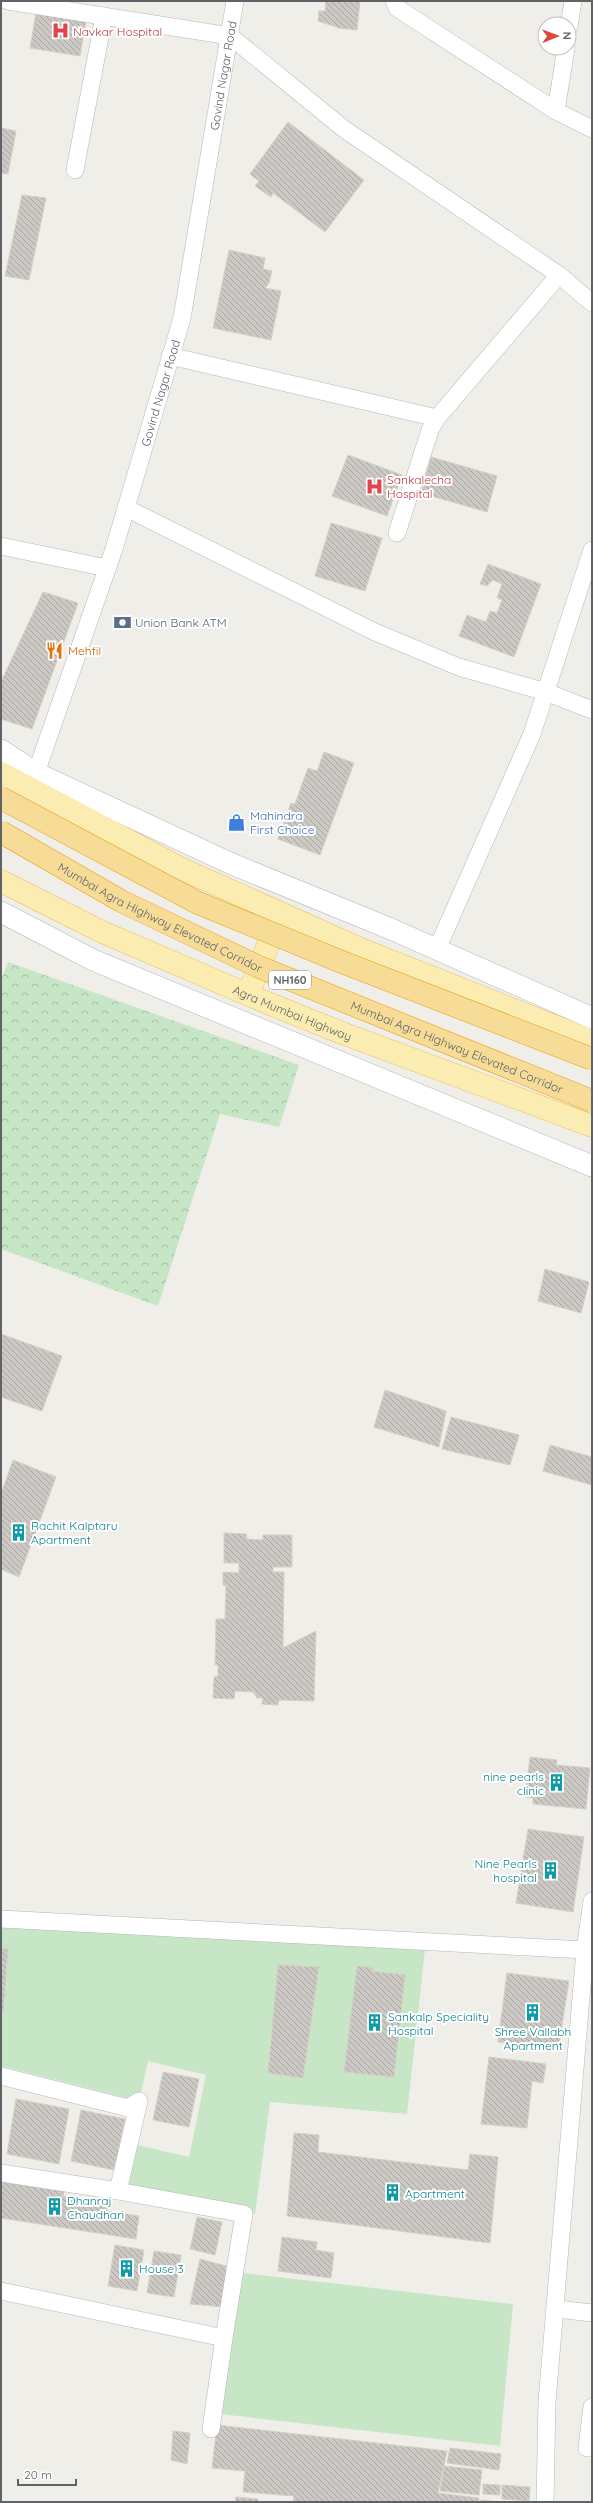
<svg xmlns="http://www.w3.org/2000/svg" width="593" height="2503" font-family="Quicksand,sans-serif">
	<defs>
		<pattern id="forest-crowns" width="20" height="18" patternUnits="userSpaceOnUse"><rect width="20" height="18" fill="#c7e6c6"/><path d="M2 6a3 3 0 1 1 6 0M12 15a3 3 0 1 1 6 0" fill="none" stroke="#a5bea5"/></pattern>
		<pattern id="building-back-hatch" width="6" height="6" patternUnits="userSpaceOnUse"><rect width="6" height="6" fill="#ccc9c4"/><path d="M-1 5l2 2M0 0l6 6M5-1l2 2" fill="none" stroke="#a9a7a3"/></pattern>
	</defs>
	<rect width="100%" height="100%" fill="#f0eee8"/>
	<!-- green -->
	<g fill="#c7e6c6">
		<path d="M1 1923 425 1949 407 2114 270 2102 255 2214 119 2184 128 2143 189 2157 206 2075 148 2061 139 2101 1 2066Z"/>
		<path d="M243 2273 513 2304 500 2446 220 2414Z"/>
	</g>
	<!-- forest -->
	<path fill="url(#forest-crowns)" d="M8 962 299 1065 279 1127 220 1114 158 1306 1 1249V980Z"/>
	<!-- building -->
	<g fill="url(#building-back-hatch)" stroke="#d4d0c6">
		<path d="M326 1H360L357 30 339 28 318 21 319 11H325Z"/>
		<path d="M36 13 86 21 80 56 30 48Z"/>
		<path d="M288 122 364 180 325 232 273 193 271 197 255 186 259 181 250 174Z"/>
		<path d="M1 128 16 131 8 174 1 173Z"/>
		<path d="M22 195 46 198 29 280 5 276Z"/>
		<path d="M229 250 265 258 263 269 272 271 269 283 265 288 281 291 271 340 213 328Z"/>
		<path d="M348 455 402 475 387 516 332 496Z"/>
		<path d="M431 457 497 476 487 512 421 493Z"/>
		<path d="M331 523 382 538 365 591 315 576Z"/>
		<path d="M488 564 541 584 514 657 459 636 467 615 486 622 490 611 497 613 502 600 497 598 502 584 493 580 487 586 480 584Z"/>
		<path d="M43 592 78 603 32 729 1 719V682Z"/>
		<path d="M324 752 354 763 320 855 278 839 291 803 295 804 308 768 317 771Z"/>
		<path d="M545 1269 589 1282 581 1313 538 1301Z"/>
		<path d="M1 1334 62 1356 42 1411 1 1397Z"/>
		<path d="M385 1390 446 1411 439 1447 374 1427Z"/>
		<path d="M451 1417 519 1435 510 1465 442 1449Z"/>
		<path d="M550 1445 592 1457V1485L543 1471Z"/>
		<path d="M13 1460 56 1477 19 1577 1 1569V1494Z"/>
		<path d="M224 1533 246 1534 247 1539 263 1540V1535H292V1567H273V1572H284L283 1648 316 1631 314 1701 279 1700 278 1705 262 1704 263 1698H257L253 1692 235 1691 234 1699 213 1698 214 1677 218 1676V1665H215L216 1619H225L226 1586 223 1585V1572L239 1573V1563H224Z"/>
		<path d="M530 1757 557 1760 556 1765 590 1768 586 1809 533 1804V1798L525 1797Z"/>
		<path d="M528 1829 584 1837 573 1912 516 1903Z"/>
		<path d="M1 1948 8 1949 3 2013H1Z"/>
		<path d="M278 1965 319 1967 303 2078 268 2073Z"/>
		<path d="M357 1966 373 1968 372 1971 405 1975 394 2077 344 2072Z"/>
		<path d="M507 1973 569 1981 558 2050 498 2042Z"/>
		<path d="M489 2057 546 2064 543 2083 532 2081 527 2128 481 2124Z"/>
		<path d="M163 2072 199 2079 189 2127 153 2120Z"/>
		<path d="M16 2099 69 2109 59 2164 7 2154Z"/>
		<path d="M81 2110 125 2119 114 2170 71 2161Z"/>
		<path d="M294 2133 319 2135 318 2152 468 2170 470 2154 498 2157 490 2243 287 2216Z"/>
		<path d="M1 2180 64 2190 63 2196 108 2203 107 2211 139 2216 136 2239 1 2218Z"/>
		<path d="M197 2217 222 2222 215 2255 190 2249Z"/>
		<path d="M282 2237 317 2242 316 2250 334 2253 331 2278 278 2271Z"/>
		<path d="M115 2245 144 2250 137 2291 108 2286Z"/>
		<path d="M154 2251 181 2255 174 2297 147 2293Z"/>
		<path d="M200 2259 230 2267 224 2307 190 2304Z"/>
		<path d="M217 2425 447 2451 438 2493 479 2498 478 2502H293L294 2496 243 2492 245 2471 212 2468Z"/>
		<path d="M173 2431 190 2433 187 2464 171 2460Z"/>
		<path d="M450 2448 501 2454 499 2470 447 2463Z"/>
		<path d="M444 2466 482 2470 479 2495 440 2491Z"/>
		<path d="M483 2484 500 2485V2495L483 2494Z"/>
		<path d="M502 2485 530 2487 529 2501 502 2499Z"/>
		<path d="M236 2497 258 2499V2502H235Z"/>
		<path d="M481 2500 500 2502H481Z"/>
	</g>
	<g fill="none" stroke-linecap="round" stroke-linejoin="round">
		<defs>
			<g id="minor">
				<path d="M8 1 230 36 344 129 559 275 592 303"/>
				<path d="M394 1 397 8 556 111"/>
				<path d="M569 27 573 1"/>
				<path d="M566 48 556 111 592 129"/>
				<path d="M75 170 104 16"/>
				<path d="M170 356 437 418"/>
				<path d="M126 508 375 632 459 667 546 692 592 710"/>
				<path d="M397 533 430 430 437 418 559 275"/>
				<path d="M1 546 107 568"/>
				<path id="s1" d="M36 773 114 549 182 318 235 1"/>
				<path d="M437 949 532 734 592 550"/>
				<path d="M1 1919 585 1950"/>
				<path d="M1 2076 128 2108 139 2101 118 2191"/>
				<path d="M1 2173 118 2191 244 2214 224 2338 1 2291"/>
				<path d="M557 2309 592 2313"/>
				<path d="M592 2407 587 2448H592"/>
				<path d="M211 2429 224 2338"/>
				<path d="M545 2502 547 2402 585 1950 592 1901"/>
			</g>
			<g id="tertiary">
				<path d="M1 750 36 773 232 864 391 929 592 1018"/>
				<path d="M1 912 93 960 592 1166"/>
			</g>
			<g id="primary">
				<path d="M1 773 182 869 363 950 592 1041"/>
				<path id="s2" d="M1 881 100 931 270 1004 342 1033 592 1126"/>
				<path d="M248 994 280 916"/>
			</g>
		</defs>
		<!-- minor casing -->
		<use href="#minor" stroke="#b4b7bb" stroke-width="18"/>
		<!-- tertiary casing -->
		<use href="#tertiary" stroke="#b4b7bb" stroke-width="22"/>
		<!-- primary casing -->
		<use href="#primary" stroke="#eac167" stroke-width="23"/>
		<!-- minor -->
		<use href="#minor" stroke="#fff" stroke-width="17"/>
		<!-- tertiary -->
		<use href="#tertiary" stroke="#fff" stroke-width="21"/>
		<!-- primary -->
		<use href="#primary" stroke="#fbedb2" stroke-width="22"/>
		<defs>
			<g id="motorway-bridge">
				<path d="M1 798 198 903 342 962 592 1059"/>
				<path id="s3" d="M1 832 121 901 259 967 592 1101"/>
			</g>
		</defs>
		<!-- motorway-bridge casing -->
		<use href="#motorway-bridge" stroke="#ea9e0e" stroke-width="23" stroke-linecap="butt"/>
		<!-- motorway-bridge -->
		<use href="#motorway-bridge" stroke="#f7dc97" stroke-width="22"/>
	</g>
	<!-- icons -->
	<defs>
		<symbol id="hospital-bare" viewBox="-9 -9 18 18"><path d="M-5-5h3v3.5h4V-5h3V5h-3V1.5h-4V5h-3Z" fill="#e0444e" stroke="#fff" stroke-width="2.5" paint-order="stroke"/></symbol>
		<symbol id="bank-bare" viewBox="-9 -9 18 18"><path d="M-6-4H6V4H-6ZM0-2.3a2.3 2.3 0 1 0 0 4.6a2.3 2.3 0 1 0 0-4.6Z" fill="#5c6f8a" stroke="#fff" stroke-width="2.5" paint-order="stroke"/></symbol>
		<symbol id="restaurant-bare" viewBox="-9 -9 18 18"><path d="M-5-6h1v4h1v-4h1v4h1v-4h1v5L-1.5 .5V6h-2V.5L-5-1ZM5-6V6H3V1.5H1.5Q1.5-4 5-6Z" fill="#e8710a" stroke="#fff" stroke-width="2.5" paint-order="stroke"/></symbol>
		<symbol id="shop-bare" viewBox="-9 -9 18 18"><path d="M-5-2.5h2.3a2.7 3.5 0 0 1 5.4 0H5L5.5 6h-11ZM-1.5-2.5h3a1.5 2.3 0 0 0-3 0Z" fill="#3f7fe0" stroke="#fff" stroke-width="2.5" paint-order="stroke"/></symbol>
		<symbol id="building-bare" viewBox="-9 -9 18 18"><path d="M-4-6H4V6H1V3H-1V6H-4ZM-2.5-4.3h1.7v1.8h-1.7ZM.8-4.3h1.7v1.8H.8ZM-2.5-1h1.7V.8h-1.7ZM.8-1h1.7V.8H.8Z" fill="#0f9aa8" stroke="#fff" stroke-width="2.5" paint-order="stroke"/></symbol>
	</defs>
	<g fill-rule="evenodd">
		<use href="#hospital-bare" x="48" y="18" width="25" height="25"/>
		<use href="#hospital-bare" x="362" y="474" width="25" height="25"/>
		<use href="#bank-bare" x="110" y="610" width="25" height="25"/>
		<use href="#restaurant-bare" x="42" y="638" width="25" height="25"/>
		<use href="#shop-bare" x="224" y="810" width="25" height="25"/>
		<use href="#building-bare" x="6" y="1520" width="25" height="25"/>
		<use href="#building-bare" x="544" y="1770" width="25" height="25"/>
		<use href="#building-bare" x="538" y="1858" width="25" height="25"/>
		<use href="#building-bare" x="520" y="2000" width="25" height="25"/>
		<use href="#building-bare" x="362" y="2010" width="25" height="25"/>
		<use href="#building-bare" x="380" y="2180" width="25" height="25"/>
		<use href="#building-bare" x="42" y="2194" width="25" height="25"/>
		<use href="#building-bare" x="114" y="2256" width="25" height="25"/>
	</g>
	<g text-anchor="middle" dominant-baseline="central" stroke-width="4" stroke-linejoin="round" paint-order="stroke">
		<!-- shield labels -->
		<rect fill="#fff" stroke="#8f9295" stroke-width="1" x="269" y="971" width="42" height="18" rx="3"/>
		<g font-size="11" font-weight="bold" fill="#5f6367">
			<text x="290" y="980">NH160</text>
		</g>
		<!-- health labels -->
		<g font-size="12" fill="#be3a42" stroke="#fff" text-anchor="start">
			<text x="73" y="31">Navkar Hospital</text>
			<text x="387" y="479">Sankalecha<tspan x="387" dy="14">Hospital</tspan></text>
		</g>
		<!-- street labels -->
		<g font-size="12" fill="#5f6367" stroke="#fff">
			<text stroke="none"><textPath href="#s1" startOffset="724">Govind Nagar Road</textPath></text>
			<text stroke="none"><textPath href="#s1" startOffset="400">Govind Nagar Road</textPath></text>
			<text stroke="none"><textPath href="#s3" startOffset="181">Mumbai Agra Highway Elevated Corridor</textPath></text>
			<text stroke="none"><textPath href="#s2" startOffset="320">Agra Mumbai Highway</textPath></text>
			<text stroke="none"><textPath href="#s3" startOffset="505">Mumbai Agra Highway Elevated Corridor</textPath></text>
		</g>
		<!-- service labels -->
		<g font-size="12" fill="#4e5e75" stroke="#fff" text-anchor="start">
			<text x="135" y="622">Union Bank ATM</text>
		</g>
		<!-- food labels -->
		<g font-size="12" fill="#c56008" stroke="#fff" text-anchor="start">
			<text x="68" y="650">Mehfil</text>
		</g>
		<!-- shop labels -->
		<g font-size="12" fill="#366cbe" stroke="#fff" text-anchor="start">
			<text x="250" y="815">Mahindra<tspan x="250" dy="14">First Choice</tspan></text>
		</g>
		<!-- culture labels -->
		<g font-size="12" fill="#0d838f" stroke="#fff" text-anchor="start">
			<text x="31" y="1525">Rachit Kalptaru<tspan x="31" dy="14">Apartment</tspan></text>
			<text x="544" y="1776" text-anchor="end">nine pearls<tspan x="544" dy="14">clinic</tspan></text>
			<text x="537" y="1863" text-anchor="end">Nine Pearls<tspan x="537" dy="14">hospital</tspan></text>
			<text x="388" y="2016">Sankalp Speciality<tspan x="388" dy="14">Hospital</tspan></text>
			<text x="533" y="2031" text-anchor="middle">Shree Vallabh<tspan x="533" dy="14">Apartment</tspan></text>
			<text x="405" y="2193">Apartment</text>
			<text x="67" y="2200">Dhanraj<tspan x="67" dy="14">Chaudhari</tspan></text>
			<text x="139" y="2268">House 3</text>
		</g>
	</g>
	<!-- border -->
	<rect width="593" height="2503" fill="none" stroke="#5f6367" stroke-width="4"/>
	<!-- north arrow -->
	<g transform="translate(557 36) rotate(89)"><circle r="19" fill="#ffffff" stroke="#bfc1c2"/>
	<path d="M0-3L7 15L0 10L-7 15Z" fill="#e0453e"/>
	<text y="-6" font-size="11" font-weight="bold" text-anchor="middle" fill="#5f6367">N</text>
	</g>
	<!-- scale -->
	<path d="M18 2479v6h58v-6" fill="none" stroke="#5f6367" stroke-width="2"/>
	<text x="24" y="2479" font-size="12" fill="#5f6367" stroke="#ffffff" stroke-width="3" paint-order="stroke">20 m</text>
</svg>
